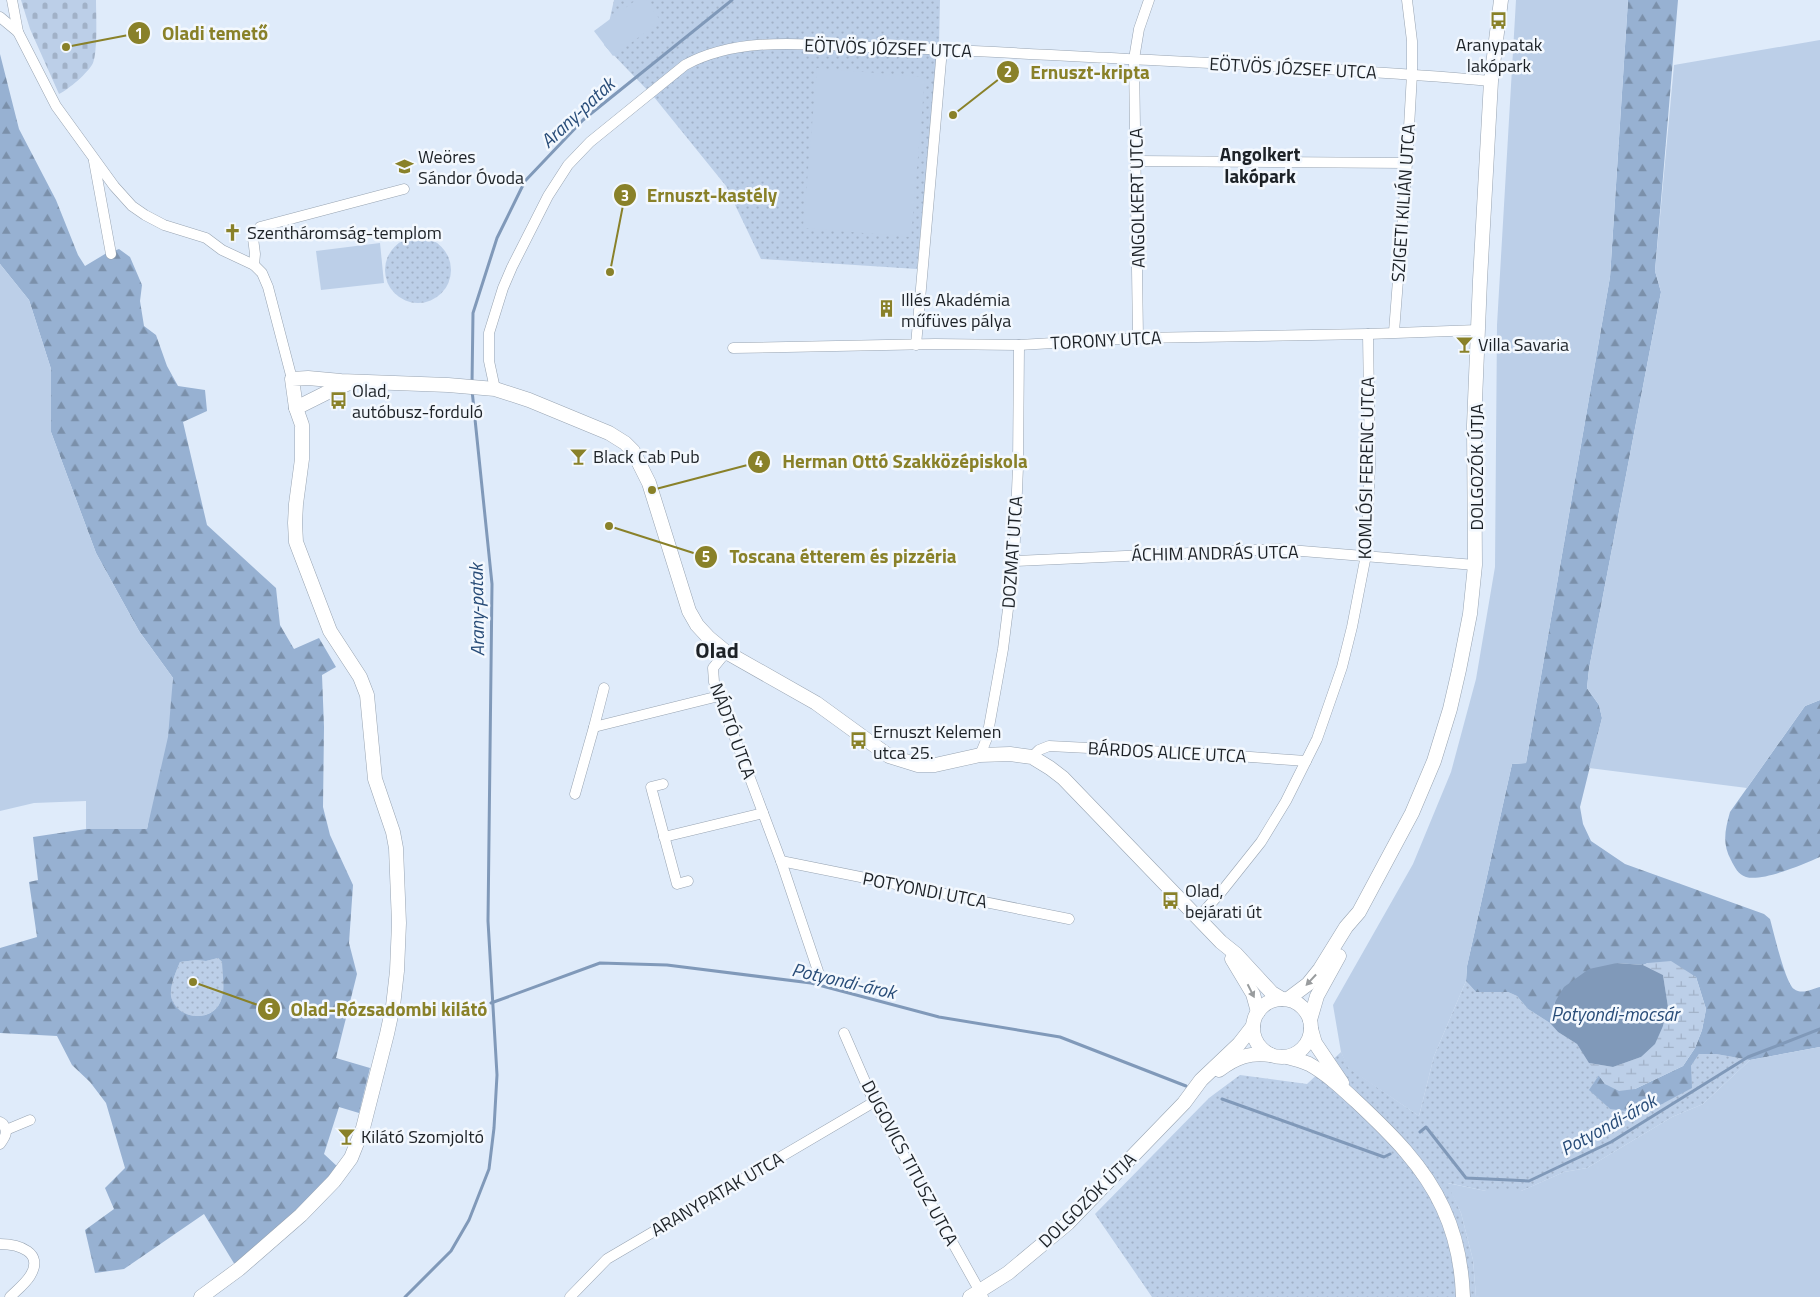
<svg xmlns="http://www.w3.org/2000/svg" width="1820" height="1297" font-family="'Titillium Web',sans-serif">
	<defs>
		<pattern id="grass-dots" width="8" height="8" patternUnits="userSpaceOnUse" patternTransform="scale(1.25)"><rect width="8" height="8" fill="#bccfe8"/><path d="M2 2h.1M6 6h.1" fill="none" stroke="#a1b1c7" stroke-width="1.8" stroke-linecap="round"/></pattern>
		<pattern id="forest-firs" width="22" height="20" patternUnits="userSpaceOnUse" patternTransform="scale(1.25)"><rect width="22" height="20" fill="#97b1d2"/><path d="M5 1l3.5 6h-7zM16 11l3.5 6h-7z" fill="#7b90aa"/></pattern>
		<pattern id="wetland-marsh" width="20" height="14" patternUnits="userSpaceOnUse" patternTransform="scale(1.25)"><rect width="20" height="14" fill="#bccfe8"/><path d="M1 5h8M5 5V1M11 12h8M15 12V8" fill="none" stroke="#a1b1c7"/></pattern>
		<pattern id="cemetery-stones" width="16" height="16" patternUnits="userSpaceOnUse" patternTransform="scale(1.25)"><rect width="16" height="16" fill="#bccfe8"/><path d="M2 7V4a2 2 0 0 1 4 0v3zM10 15v-3a2 2 0 0 1 4 0v3z" fill="#a1b1c7"/></pattern>
	</defs>
	<rect width="100%" height="100%" fill="#dfebfa"/>
	<!-- grass -->
	<g fill="url(#grass-dots)">
		<path d="M614 0H940L939 45 917 269 761 259 726 186 654 97 604 45Z"/>
		<circle cx="418" cy="270" r="33"/>
		<path d="M218 958 222 962C222 973 225 987 222 997 216 1024 175 1021 171 996 170 985 176 972 180 962L196 960 206 961Z"/>
		<path d="M1466 981 1476 992H1508L1517 996 1528 1009 1550 1023 1558 1032 1577 1044 1599 1075 1590 1090 1610 1109 1691 1066 1699 1054H1716L1750 1060 1703 1104 1672 1117 1587 1168 1564 1172 1521 1191H1486L1448 1183 1461 1213 1473 1260 1476 1297H1152L1095 1214 1209 1098 1240 1075 1307 1084 1341 1052 1349 1068 1419 1116 1434 1056Z"/>
	</g>
	<!-- forest -->
	<g fill="url(#forest-firs)" fill-rule="evenodd">
		<path d="M1628 0H1678L1655 271 1661 292 1589 669 1587 688 1599 705 1602 718 1580 807 1583 824 1591 841 1625 864 1764 914 1770 919C1774 933 1785 982 1794 989 1802 995 1812 989 1820 987V1047L1750 1060 1716 1054H1699L1691 1066 1692 1088 1645 1113 1610 1109 1589 1090 1599 1075 1605 1084 1635 1089 1683 1066 1695 1048 1702 1030 1706 1009 1696 977 1648 963 1643 965 1617 963 1555 1002 1550 1023 1528 1009 1517 996 1508 992H1476L1466 981 1467 966 1512 764 1526 763 1610 277Z"/>
		<path d="M0 54 19 129 56 200 78 255 85 266 105 254 119 249 130 257 142 285 140 301 144 326 156 335 167 366 178 386 205 390 207 411 183 422 207 525 276 588 280 625 294 649 319 638 336 667 322 675 324 727 323 807 330 835 353 885 349 943 357 974 336 1058 370 1068 359 1113 339 1107 324 1154 339 1168 300 1211 235 1265 204 1214 124 1269 95 1273 85 1230 114 1209 105 1188 125 1168 106 1103 90 1082 72 1065 57 1036 0 1033V948L37 937 29 882 38 880 33 837 86 829H147L173 678 139 631 96 553 51 432V369L29 300 0 264ZM218 958 222 962C222 973 225 987 222 997 216 1024 176 1021 171 996 170 985 176 972 180 962L196 960 206 961Z"/>
		<path d="M1820 700V857C1804 864 1762 882 1746 877 1738 874 1735 868 1731 860 1722 844 1725 830 1730 812L1805 706Z"/>
	</g>
	<!-- wetland -->
	<path fill="url(#wetland-marsh)" d="M1671 961 1696 977 1706 1009 1702 1030 1695 1048 1683 1066 1635 1089 1619 1091 1605 1084 1589 1063 1613 1067 1641 1057 1663 1026 1668 1007 1663 975 1643 965 1648 963Z"/>
	<!-- cemetery -->
	<path fill="url(#cemetery-stones)" d="M21 0H96C96 14 98 51 93 63 88 73 69 89 59 94L30 29Z"/>
	<!-- garden -->
	<g fill="#bccfe8">
		<path d="M636 0H646L661 21 613 56 594 31Z"/>
		<path d="M1516 0H1628L1610 277 1526 763 1512 764 1467 966 1466 981 1434 1056 1419 1116 1348 1068 1341 1052 1333 1005 1413 864 1451 772 1476 679 1495 567 1497 325Z"/>
		<path d="M1820 40V700L1805 706 1747 788 1589 768 1602 718 1599 705 1587 688 1589 669 1661 292 1655 271 1674 65Z"/>
		<path d="M817 68 925 77 911 237 803 228Z"/>
		<path d="M380 243 384 283 321 290 316 251Z"/>
		<path d="M0 264 29 300 51 369V432L96 553 139 631 173 678 168 737 147 829H86V801L34 803 0 811Z"/>
		<path d="M1820 1047V1297H1476L1473 1260 1461 1213 1447 1183 1486 1191H1521L1564 1172 1587 1168 1672 1117 1703 1104 1750 1060Z"/>
	</g>
	<!-- water -->
	<path fill="#8099b9" d="M1617 963 1643 965 1663 975 1668 1007 1663 1026 1655 1044 1641 1057 1613 1067 1589 1063 1577 1044 1558 1032 1550 1023 1555 1002 1564 987 1589 969Z"/>
	<g fill="none" stroke-linecap="round" stroke-linejoin="round">
		<!-- stream -->
		<g stroke="#8099b9" stroke-width="3">
			<path d="M472 384 473 313 497 238 525 181 583 120 732 0"/>
			<path d="M491 1003 600 963 667 965 811 983 939 1017 1060 1037 1186 1086"/>
			<path d="M1222 1099 1384 1157 1390 1154"/>
			<path d="M1420 1132 1426 1127 1466 1178 1529 1181 1611 1142 1748 1057 1820 1029"/>
			<path d="M405 1297 451 1251 469 1220 489 1169 494 1128 497 1075 488 921 492 584 472 390"/>
		</g>
		<defs>
			<g id="street">
				<path d="M12 0 18 32"/>
				<path d="M0 17 18 32 56 106 114 186 132 206 145 215 164 225 206 238 222 250 254 265 262 273 268 287 292 379"/>
				<path d="M94 161 111 254"/>
				<path d="M1136 161 1407 163"/>
				<path d="M254 265 255 254 253 238 260 227 404 189"/>
				<path d="M1394 332 1407 163 1412 74V41L1407 0"/>
				<path d="M1138 338 1134 59 1139 29 1149 0"/>
				<path d="M916 345 942 49"/>
				<path d="M733 348 935 344 1019 345 1138 338 1368 334 1478 330"/>
				<path d="M495 389 489 361V333L503 288 512 267 548 196 568 165 590 142 685 65C740 35 809 45 869 47 942 49 1016 53 1089 57 1223 64 1358 69 1491 81"/>
				<path d="M1014 561 1277 549 1475 565"/>
				<path d="M726 652 713 668 714 682 781 861 818 971"/>
				<path d="M594 727 604 688"/>
				<path d="M980 755 987 738 1003 649 1014 561 1018 467 1019 345"/>
				<path d="M1032 757 1039 750 1049 746 1208 754 1306 761"/>
				<path d="M663 784 651 787 677 884 688 881"/>
				<path d="M575 794 594 727 719 696"/>
				<path d="M664 837 763 813"/>
				<path d="M781 861 1069 919"/>
				<path d="M1198 918 1222 891 1261 842 1286 801 1317 739 1342 667 1352 627 1366 555 1370 465 1368 334"/>
				<path d="M844 1033 874 1102 983 1297"/>
				<path d="M0 1122 3 1124C8 1132 6 1136 0 1144"/>
				<path d="M6 1130 30 1120"/>
				<path d="M0 1244C18 1244 45 1252 30 1276 25 1284 17 1290 10 1297"/>
				<path d="M570 1297 607 1259 874 1102"/>
			</g>
			<g id="secondary">
				<path d="M296 408 336 388 350 383"/>
				<path d="M1232 959 1253 994 1258 1012"/>
				<circle cx="1282" cy="1028" r="29"/>
				<path d="M1288 999 1308 984 1320 969 1346 927 1359 912 1412 813 1434 761 1450 709 1459 670 1470 614 1475 565 1474 425 1480 280 1491 81 1501 0"/>
				<path d="M1310 1020 1317 996 1339 956"/>
				<path d="M1311 1029 1315 1043 1342 1083"/>
				<path d="M1287 1057C1295 1059 1302 1061 1309 1064 1327 1074 1342 1088 1357 1102 1390 1133 1424 1166 1443 1208 1456 1236 1462 1267 1463 1297"/>
				<path d="M1219 1070C1236 1057 1250 1052 1271 1055"/>
				<path d="M201 1297 239 1269 301 1215 334 1181 351 1158 363 1128 387 1034 393 1006 397 971 399 923 396 848 393 832 375 779 367 695 360 677 330 631 296 542 295 523 296 504 302 459V425L296 408 292 379 308 378 341 381 448 385 495 389 529 400 609 433 625 443 633 451 649 483 689 611 697 625 709 638 726 652 816 703 889 756 918 765H935L980 755 1010 754 1032 757 1050 768 1063 778 1221 942 1236 954 1272 993 1282 999"/>
				<path d="M970 1297 1008 1273 1068 1223 1184 1103 1201 1080 1239 1044 1253 1026"/>
			</g>
		</defs>
		<!-- street casing -->
		<use href="#street" stroke="#98a4b2" stroke-width="11"/>
		<!-- secondary casing -->
		<use href="#secondary" stroke="#98a4b2" stroke-width="15"/>
		<!-- street -->
		<use href="#street" stroke="#fff" stroke-width="10"/>
		<!-- secondary -->
		<use href="#secondary" stroke="#fff" stroke-width="14"/>
	</g>
	<!-- one-way arrows -->
	<defs><path id="oneway-solid" d="M-6-.8H1V-3.2L6.5 0L1 3.2V.8H-6Z" transform="scale(1.25)"/></defs>
	<g fill="#999c9e">
		<use href="#oneway-solid" transform="translate(1311 980) rotate(133)"/>
		<use href="#oneway-solid" transform="translate(1251 991) rotate(63)"/>
	</g>
	<!-- icons -->
	<defs>
		<symbol id="bus-bare" viewBox="-9 -9 18 18"><path d="M-5-6H5V4H4V6H2V4H-2V6H-4V4H-5ZM-3.5-4V0h7V-4ZM-3.5 1.2v1.5H-2V1.2ZM2 1.2v1.5H3.5V1.2Z" fill="#898129" stroke="#f3f8fe" stroke-width="2.5" paint-order="stroke"/></symbol>
		<symbol id="school-bare" viewBox="-9 -9 18 18"><path d="M0-5L7-2L0 1L-7-2ZM-4 1L0 2.5L4 1V4Q0 6-4 4Z" fill="#898129" stroke="#f3f8fe" stroke-width="2.5" paint-order="stroke"/></symbol>
		<symbol id="church-bare" viewBox="-9 -9 18 18"><path d="M-1.2-6h2.4v3.5h3.3v2.4h-3.3V6h-2.4V-.1h-3.3v-2.4h3.3Z" fill="#898129" stroke="#f3f8fe" stroke-width="2.5" paint-order="stroke"/></symbol>
		<symbol id="building-bare" viewBox="-9 -9 18 18"><path d="M-4-6H4V6H1V3H-1V6H-4ZM-2.5-4.3h1.7v1.8h-1.7ZM.8-4.3h1.7v1.8H.8ZM-2.5-1h1.7V.8h-1.7ZM.8-1h1.7V.8H.8Z" fill="#898129" stroke="#f3f8fe" stroke-width="2.5" paint-order="stroke"/></symbol>
		<symbol id="bar-bare" viewBox="-9 -9 18 18"><path d="M-6-5H6L.8 .8V4.5H3.5V6h-7V4.5H-.8V.8Z" fill="#898129" stroke="#f3f8fe" stroke-width="2.5" paint-order="stroke"/></symbol>
	</defs>
	<g fill-rule="evenodd">
		<use href="#bus-bare" x="1486" y="8" width="25" height="25"/>
		<use href="#school-bare" x="392" y="154" width="25" height="25"/>
		<use href="#church-bare" x="220" y="220" width="25" height="25"/>
		<use href="#building-bare" x="874" y="296" width="25" height="25"/>
		<use href="#bar-bare" x="1452" y="332" width="25" height="25"/>
		<use href="#bus-bare" x="326" y="388" width="25" height="25"/>
		<use href="#bar-bare" x="566" y="444" width="25" height="25"/>
		<use href="#bus-bare" x="846" y="728" width="25" height="25"/>
		<use href="#bus-bare" x="1158" y="888" width="25" height="25"/>
		<use href="#bar-bare" x="334" y="1124" width="25" height="25"/>
	</g>
	<g text-anchor="middle" dominant-baseline="central" stroke-width="5" stroke-linejoin="round" paint-order="stroke">
		<!-- poi labels -->
		<g font-size="18" fill="#1d2227" stroke="#f3f8fe" text-anchor="start">
			<text x="1499" y="44" text-anchor="middle">Aranypatak<tspan x="1499" dy="21">lakópark</tspan></text>
			<text x="418" y="156">Weöres<tspan x="418" dy="21">Sándor Óvoda</tspan></text>
			<text x="247" y="232">Szentháromság-templom</text>
			<text x="901" y="299">Illés Akadémia<tspan x="901" dy="21">műfüves pálya</tspan></text>
			<text x="1478" y="344">Villa Savaria</text>
			<text x="352" y="390">Olad,<tspan x="352" dy="21">autóbusz-forduló</tspan></text>
			<text x="593" y="456">Black Cab Pub</text>
			<text x="873" y="731">Ernuszt Kelemen<tspan x="873" dy="21">utca 25.</tspan></text>
			<text x="1185" y="890">Olad,<tspan x="1185" dy="21">bejárati út</tspan></text>
			<text x="361" y="1136">Kilátó Szomjoltó</text>
		</g>
		<!-- street labels -->
		<g font-size="18" fill="#1d2227" stroke="#f3f8fe">
			<text transform="translate(888 48) rotate(2)">EÖTVÖS JÓZSEF UTCA</text>
			<text transform="translate(1293 68) rotate(3)">EÖTVÖS JÓZSEF UTCA</text>
			<text transform="translate(1137 198) rotate(-91)">ANGOLKERT UTCA</text>
			<text transform="translate(1403 203) rotate(-86)">SZIGETI KILIÁN UTCA</text>
			<text transform="translate(1106 340) rotate(-3)">TORONY UTCA</text>
			<text transform="translate(1476 467) rotate(-90)">DOLGOZÓK ÚTJA</text>
			<text transform="translate(1366 468) rotate(-89)">KOMLÓSI FERENC UTCA</text>
			<text transform="translate(1012 552) rotate(-86)">DOZMAT UTCA</text>
			<text transform="translate(1215 553) rotate(-1)">ÁCHIM ANDRÁS UTCA</text>
			<text transform="translate(733 731) rotate(70)">NÁDTÓ UTCA</text>
			<text transform="translate(1167 752) rotate(3)">BÁRDOS ALICE UTCA</text>
			<text transform="translate(925 890) rotate(11)">POTYONDI UTCA</text>
			<text transform="translate(910 1163) rotate(62)">DUGOVICS TITUSZ UTCA</text>
			<text transform="translate(717 1194) rotate(-30)">ARANYPATAK UTCA</text>
			<text transform="translate(1087 1200) rotate(-44)">DOLGOZÓK ÚTJA</text>
		</g>
		<!-- water labels -->
		<g font-size="19" font-style="italic" fill="#284c78" stroke="#f3f8fe">
			<text transform="translate(577 112) rotate(-43)">Arany-patak</text>
			<text transform="translate(476 610) rotate(-91)">Arany-patak</text>
			<text transform="translate(844 980) rotate(13)">Potyondi-árok</text>
			<text x="1615" y="1013">Potyondi-mocsár</text>
			<text transform="translate(1608 1124) rotate(-29)">Potyondi-árok</text>
		</g>
		<!-- neighbourhood labels -->
		<g font-size="19" font-weight="bold" fill="#1d2227" stroke="#f3f8fe">
			<text x="1260" y="153">Angolkert<tspan x="1260" dy="22">lakópark</tspan></text>
		</g>
		<!-- district labels -->
		<g font-size="22" font-weight="bold" fill="#1d2227" stroke="#f3f8fe">
			<text x="717" y="650">Olad</text>
		</g>
	</g>
	<!-- callouts -->
	<path fill="none" stroke="#898129" stroke-width="2" d="M66 47L139 33M953 115L1008 72M610 272L625 195M652 490L759 462M609 526L706 557M193 982L269 1009"/>
	<g fill="#898129" stroke="#f3f8fe" stroke-width="2">
		<circle cx="66" cy="47" r="5"/>
		<circle cx="953" cy="115" r="5"/>
		<circle cx="610" cy="272" r="5"/>
		<circle cx="652" cy="490" r="5"/>
		<circle cx="609" cy="526" r="5"/>
		<circle cx="193" cy="982" r="5"/>
		<circle cx="139" cy="33" r="12"/>
		<circle cx="1008" cy="72" r="12"/>
		<circle cx="625" cy="195" r="12"/>
		<circle cx="759" cy="462" r="12"/>
		<circle cx="706" cy="557" r="12"/>
		<circle cx="269" cy="1009" r="12"/>
	</g>
	<g font-size="15" text-anchor="middle" font-weight="bold" fill="#fff">
		<text x="139" y="39">1</text>
		<text x="1008" y="77">2</text>
		<text x="625" y="201">3</text>
		<text x="759" y="467">4</text>
		<text x="706" y="562">5</text>
		<text x="269" y="1014">6</text>
	</g>
	<g font-size="19" text-anchor="middle" font-weight="bold" fill="#898129" stroke="#f3f8fe" stroke-width="5" stroke-linejoin="round" paint-order="stroke">
		<text x="215" y="40">Oladi temető</text>
		<text x="1090" y="79">Ernuszt-kripta</text>
		<text x="712" y="202">Ernuszt-kastély</text>
		<text x="905" y="468">Herman Ottó Szakközépiskola</text>
		<text x="843" y="563">Toscana étterem és pizzéria</text>
		<text x="389" y="1016">Olad-Rózsadombi kilátó</text>
	</g>
</svg>
